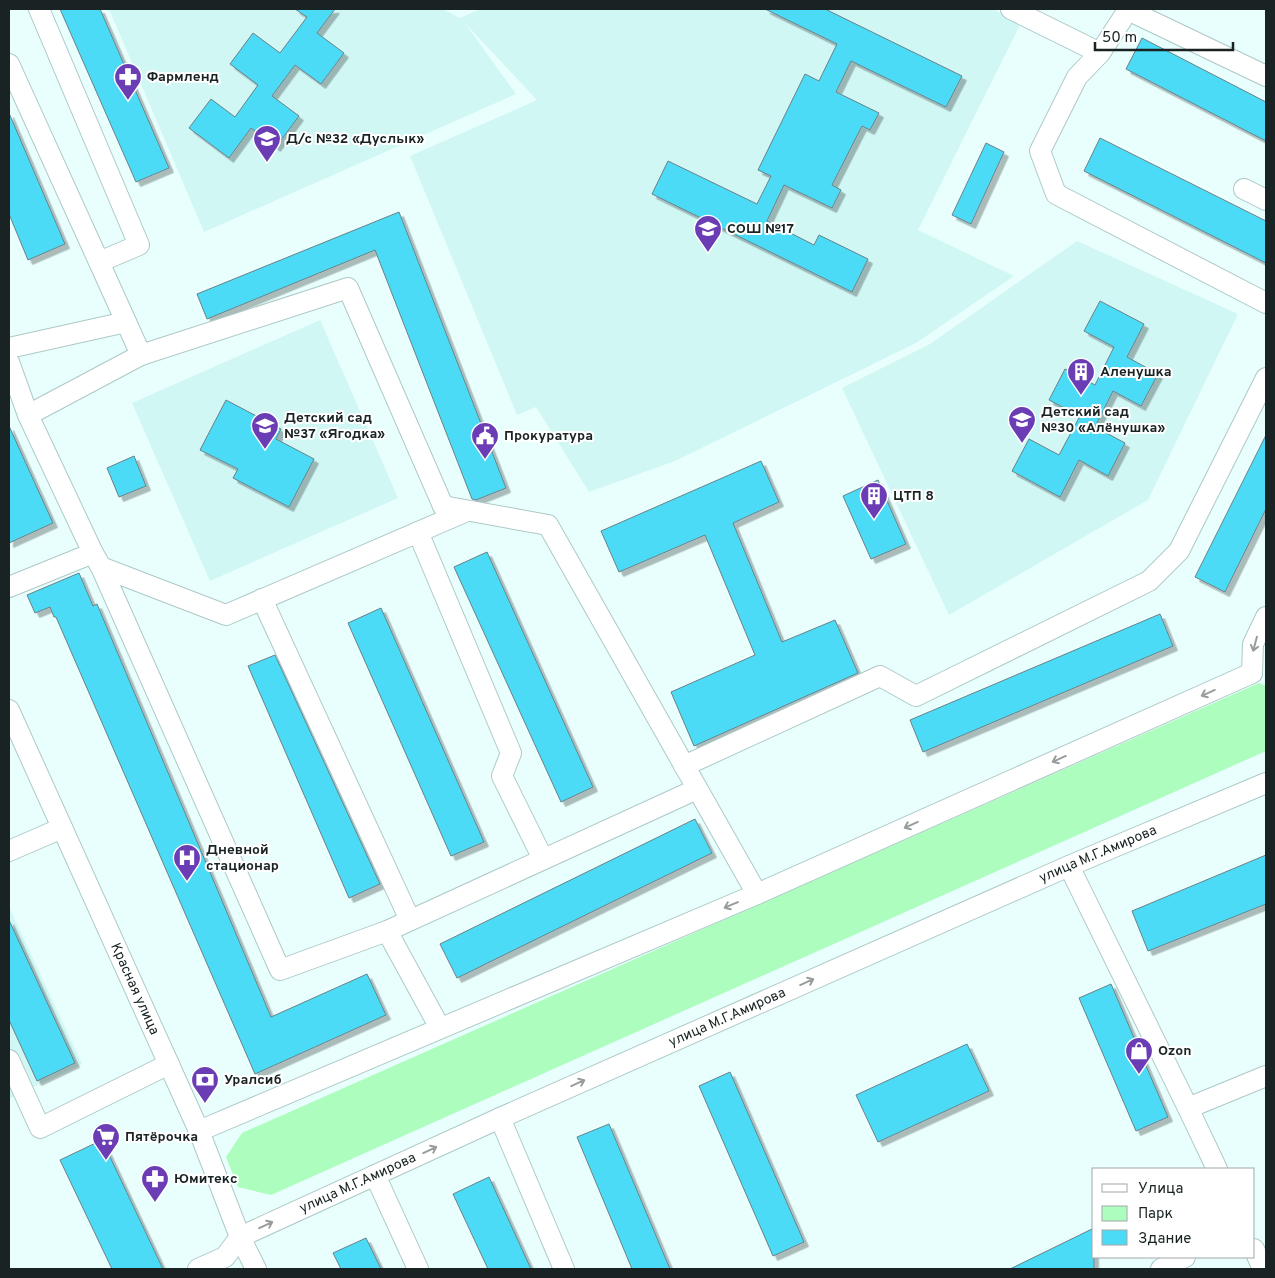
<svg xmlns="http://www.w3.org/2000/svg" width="1275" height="1278" font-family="Overpass,sans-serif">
	<defs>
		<filter id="shadow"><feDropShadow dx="4.5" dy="4.5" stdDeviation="0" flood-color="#0004"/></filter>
	</defs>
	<rect width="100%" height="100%" fill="#e8fffd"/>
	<!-- built -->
	<g fill="#d1f7f5">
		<path d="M109 9H443L460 18 480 9H993L1021 23 918 230 1014 276 916 343 675 461 589 492 536 407 517 415 410 156 537 100 465 23 516 94 204 232Z"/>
		<path d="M1077 241 1238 314 1148 500 949 615 842 388 930 344Z"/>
		<path d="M320 320 398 498 210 581 132 403Z"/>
		<path d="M9 907 82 1064 9 1099Z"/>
	</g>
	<!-- green -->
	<path fill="#adfdbf" d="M1259 683 1266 686V751L271 1195 238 1187 226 1157 242 1133Z"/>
	<!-- building -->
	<g fill="#4cdbf7" stroke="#688187" filter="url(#shadow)">
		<path d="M60 9H100L169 168 136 182Z"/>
		<path d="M295 9H335L317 33 344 53 321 84 295 65 272 96 299 116 276 147 251 128 229 158 189 128 211 99 235 117 258 85 230 64 253 33 280 53 307 17Z"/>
		<path d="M765 9H825L962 76 946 107 851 61 836 92 879 113 870 130 862 126 832 185 841 190 832 208 784 185 767 221 814 245 819 235 868 259 852 292 652 194 668 161 757 204 771 176 758 170 805 74 819 81 837 44Z"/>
		<path d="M1142 38 1266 102V141L1126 69Z"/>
		<path d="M9 113 65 244 28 260 9 214Z"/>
		<path d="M1100 138 1266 221V263L1084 171Z"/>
		<path d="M986 143 1004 152 971 224 952 215Z"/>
		<path d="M399 212 506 488 476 500 472 499 375 250 207 319 197 294Z"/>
		<path d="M1100 301 1144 324 1127 357 1158 374 1141 406 1113 391 1095 427 1125 443 1108 476 1079 460 1060 497 1012 471 1029 439 1059 455 1080 416 1049 400 1065 369 1095 385 1114 347 1084 331Z"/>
		<path d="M226 400 281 429 276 439 314 459 289 507 233 478 238 469 200 450Z"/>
		<path d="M9 426 53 523 9 543Z"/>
		<path d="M1266 435V509L1225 592 1195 577Z"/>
		<path d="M134 456 146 486 119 497 107 468Z"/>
		<path d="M761 461 779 502 733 523 782 642 835 620 858 673 694 746 671 692 755 655 705 535 619 572 601 531Z"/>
		<path d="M878 480 906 544 871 559 843 496Z"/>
		<path d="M487 552 593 787 561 802 454 567Z"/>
		<path d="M79 573 93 606 97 604 271 1017 367 974 386 1015 255 1074 56 617H54L50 607 35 613 27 595Z"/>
		<path d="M381 608 484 842 451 856 348 623Z"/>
		<path d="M1160 614 1173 646 923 752 910 720Z"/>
		<path d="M275 655 380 884 349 898 248 666Z"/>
		<path d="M695 819 712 853 457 978 440 944Z"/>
		<path d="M1266 855V904L1148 951 1132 911Z"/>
		<path d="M9 920 75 1063 37 1081 9 1020Z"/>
		<path d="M1111 984 1168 1117 1136 1131 1079 998Z"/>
		<path d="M967 1044 989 1091 878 1142 856 1095Z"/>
		<path d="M730 1072 804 1242 773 1256 699 1086Z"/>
		<path d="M609 1124 670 1269H632L577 1137Z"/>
		<path d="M102 1140 163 1269H112L60 1160Z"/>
		<path d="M489 1177 531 1269H488L453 1194Z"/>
		<path d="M1094 1228V1269H1010Z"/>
		<path d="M366 1238 381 1269H341L333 1253Z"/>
	</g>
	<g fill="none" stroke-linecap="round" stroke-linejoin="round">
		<defs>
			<g id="minor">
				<path d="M1011 9 1100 53 1128 10 1266 76"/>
				<path d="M1100 53 1077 77 1040 151 1056 194 1266 303"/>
				<path d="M9 64 99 262 139 245 39 9"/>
				<path d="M1244 189 1266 200"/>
				<path d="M99 262 141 355 348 288 443 506 548 525 757 894"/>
				<path d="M9 348 126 322"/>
				<path d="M9 362 28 415 93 553 101 567 280 970 387 931"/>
				<path d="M28 415 141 355"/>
				<path d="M418 532 511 753 502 776 543 859"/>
				<path d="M101 567 226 615 467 511"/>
				<path d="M9 587 93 553"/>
				<path d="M262 599 410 920"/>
				<path d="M1252 673 1253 644 1266 617"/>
				<path id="s1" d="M9 710 199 1131 240 1237 256 1269"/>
				<path d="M684 766 880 676 916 696 1149 581 1179 551 1266 378"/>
				<path d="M9 851 62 828"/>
				<path d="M1069 866 1188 1108 1217 1169"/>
				<path d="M440 1028 387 931 697 789"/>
				<path d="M9 1060 40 1128 169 1064"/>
				<path d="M1188 1108 1266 1076"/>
				<path d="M500 1118 564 1269"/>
				<path d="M199 1131 757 894 1252 673"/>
				<path d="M375 1175 418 1269"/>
				<path d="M1254 1249 1263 1269"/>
				<path id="s2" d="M198 1269 225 1257 240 1237 500 1118 1069 866 1266 783"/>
				<path d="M1161 1269 1185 1257"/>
			</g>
		</defs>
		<!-- minor casing -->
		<use href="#minor" stroke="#adc9c7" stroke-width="22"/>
		<!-- minor -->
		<use href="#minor" stroke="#fff" stroke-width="20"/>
	</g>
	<!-- one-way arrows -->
	<defs><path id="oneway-shaft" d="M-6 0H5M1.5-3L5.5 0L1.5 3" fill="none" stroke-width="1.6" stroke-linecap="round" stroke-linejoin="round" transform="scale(1.25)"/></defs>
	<g stroke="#989c9c">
		<use href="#oneway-shaft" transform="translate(1255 644) rotate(105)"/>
		<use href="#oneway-shaft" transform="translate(1208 693) rotate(156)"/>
		<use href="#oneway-shaft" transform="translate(1059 759) rotate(156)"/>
		<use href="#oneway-shaft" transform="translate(911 825) rotate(156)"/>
		<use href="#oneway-shaft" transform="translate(731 905) rotate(157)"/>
		<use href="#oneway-shaft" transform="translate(807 982) rotate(-24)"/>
		<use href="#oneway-shaft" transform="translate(578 1083) rotate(-24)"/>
		<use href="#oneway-shaft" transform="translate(430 1150) rotate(-25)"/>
		<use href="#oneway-shaft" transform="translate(266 1225) rotate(-25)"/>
	</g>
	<!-- icons -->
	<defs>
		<symbol id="pharmacy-pin" viewBox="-11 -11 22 30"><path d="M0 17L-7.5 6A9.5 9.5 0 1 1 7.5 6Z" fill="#6b3db5" stroke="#fff"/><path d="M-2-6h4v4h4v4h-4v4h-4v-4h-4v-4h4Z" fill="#fff"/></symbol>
		<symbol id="school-pin" viewBox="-11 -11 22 30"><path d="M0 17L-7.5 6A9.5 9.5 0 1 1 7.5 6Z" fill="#6b3db5" stroke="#fff"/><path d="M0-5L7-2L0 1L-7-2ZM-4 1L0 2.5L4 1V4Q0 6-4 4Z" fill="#fff"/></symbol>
		<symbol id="building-pin" viewBox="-11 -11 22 30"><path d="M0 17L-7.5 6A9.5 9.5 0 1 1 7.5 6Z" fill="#6b3db5" stroke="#fff"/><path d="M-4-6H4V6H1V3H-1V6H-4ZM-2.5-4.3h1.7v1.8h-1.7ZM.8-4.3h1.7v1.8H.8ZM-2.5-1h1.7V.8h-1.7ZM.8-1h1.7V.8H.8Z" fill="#fff"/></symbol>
		<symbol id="civic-pin" viewBox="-11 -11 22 30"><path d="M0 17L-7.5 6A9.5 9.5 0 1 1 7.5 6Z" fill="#6b3db5" stroke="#fff"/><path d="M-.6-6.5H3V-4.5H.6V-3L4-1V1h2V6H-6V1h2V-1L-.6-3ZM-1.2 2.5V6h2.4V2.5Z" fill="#fff"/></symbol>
		<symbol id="hospital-pin" viewBox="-11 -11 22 30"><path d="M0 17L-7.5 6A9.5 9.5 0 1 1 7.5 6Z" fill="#6b3db5" stroke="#fff"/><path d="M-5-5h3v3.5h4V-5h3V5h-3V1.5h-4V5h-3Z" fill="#fff"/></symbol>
		<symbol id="shop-pin" viewBox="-11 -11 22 30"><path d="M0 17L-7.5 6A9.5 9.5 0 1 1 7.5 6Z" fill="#6b3db5" stroke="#fff"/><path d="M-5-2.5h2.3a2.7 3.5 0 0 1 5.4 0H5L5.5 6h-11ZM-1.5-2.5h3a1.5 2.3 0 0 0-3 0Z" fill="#fff"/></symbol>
		<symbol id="bank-pin" viewBox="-11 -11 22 30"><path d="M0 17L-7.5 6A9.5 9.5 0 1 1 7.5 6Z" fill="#6b3db5" stroke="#fff"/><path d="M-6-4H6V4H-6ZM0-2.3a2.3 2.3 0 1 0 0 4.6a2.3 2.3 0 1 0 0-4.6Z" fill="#fff"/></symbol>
		<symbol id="supermarket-pin" viewBox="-11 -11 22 30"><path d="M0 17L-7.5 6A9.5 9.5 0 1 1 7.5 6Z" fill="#6b3db5" stroke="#fff"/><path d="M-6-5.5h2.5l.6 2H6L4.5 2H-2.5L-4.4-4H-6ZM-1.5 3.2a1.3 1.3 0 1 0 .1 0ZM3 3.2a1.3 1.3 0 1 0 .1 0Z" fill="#fff"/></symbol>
	</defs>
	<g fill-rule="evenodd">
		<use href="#pharmacy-pin" x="112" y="61" width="32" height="43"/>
		<use href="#school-pin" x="251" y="123" width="32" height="43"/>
		<use href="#school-pin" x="692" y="213" width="32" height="43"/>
		<use href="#building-pin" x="1065" y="356" width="32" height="43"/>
		<use href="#school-pin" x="1006" y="404" width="32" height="43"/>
		<use href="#school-pin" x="249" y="410" width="32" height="43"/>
		<use href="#civic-pin" x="469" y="420" width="32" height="43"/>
		<use href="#building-pin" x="858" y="480" width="32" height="43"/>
		<use href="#hospital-pin" x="171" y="842" width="32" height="43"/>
		<use href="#shop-pin" x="1123" y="1035" width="32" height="43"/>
		<use href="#bank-pin" x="189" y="1064" width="32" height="43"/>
		<use href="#supermarket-pin" x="90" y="1121" width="32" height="43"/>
		<use href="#pharmacy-pin" x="139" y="1163" width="32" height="43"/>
	</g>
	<g text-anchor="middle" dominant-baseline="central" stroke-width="4" stroke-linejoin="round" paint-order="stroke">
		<!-- poi labels -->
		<g font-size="14" font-weight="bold" fill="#192323" stroke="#fff" text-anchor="start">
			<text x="147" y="77">Фармленд</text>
			<text x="286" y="139">Д/с №32 «Дуслык»</text>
			<text x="727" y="229">СОШ №17</text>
			<text x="1100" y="372">Аленушка</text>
			<text x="1041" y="412">Детский сад<tspan x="1041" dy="16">№30 «Алёнушка»</tspan></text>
			<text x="284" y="418">Детский сад<tspan x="284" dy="16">№37 «Ягодка»</tspan></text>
			<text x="504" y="436">Прокуратура</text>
			<text x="893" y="496">ЦТП 8</text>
			<text x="206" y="850">Дневной<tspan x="206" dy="16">стационар</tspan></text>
			<text x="1158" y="1051">Ozon</text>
			<text x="224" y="1080">Уралсиб</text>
			<text x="125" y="1137">Пятёрочка</text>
			<text x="174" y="1179">Юмитекс</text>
		</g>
		<!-- street labels -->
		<g font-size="14" fill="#192323" stroke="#fff">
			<text stroke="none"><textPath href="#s2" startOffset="994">улица М.Г.Амирова</textPath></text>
			<text stroke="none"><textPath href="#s1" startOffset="306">Красная улица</textPath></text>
			<text stroke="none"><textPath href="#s2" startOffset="589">улица М.Г.Амирова</textPath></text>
			<text stroke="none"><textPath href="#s2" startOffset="184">улица М.Г.Амирова</textPath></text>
		</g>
	</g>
	<!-- border -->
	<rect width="1275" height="1278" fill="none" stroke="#192323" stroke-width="20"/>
	<!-- legend -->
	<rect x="1092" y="1168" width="162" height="90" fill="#ffffff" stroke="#a3a7a7"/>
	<rect x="1102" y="1184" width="25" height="8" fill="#ffffff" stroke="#a3a7a7"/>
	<text x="1138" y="1193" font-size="15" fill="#192323">Улица</text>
	<rect x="1102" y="1206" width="25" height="15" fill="#adfdbf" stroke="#a3a7a7"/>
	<text x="1138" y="1218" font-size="15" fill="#192323">Парк</text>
	<rect x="1102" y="1230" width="25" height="15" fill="#4cdbf7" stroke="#a3a7a7"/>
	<text x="1138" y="1243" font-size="15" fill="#192323">Здание</text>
	<!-- scale -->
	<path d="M1095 42v8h138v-8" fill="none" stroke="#192323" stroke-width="2.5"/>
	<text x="1102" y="42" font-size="15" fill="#192323" stroke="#ffffff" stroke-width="4" paint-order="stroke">50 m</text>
</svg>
